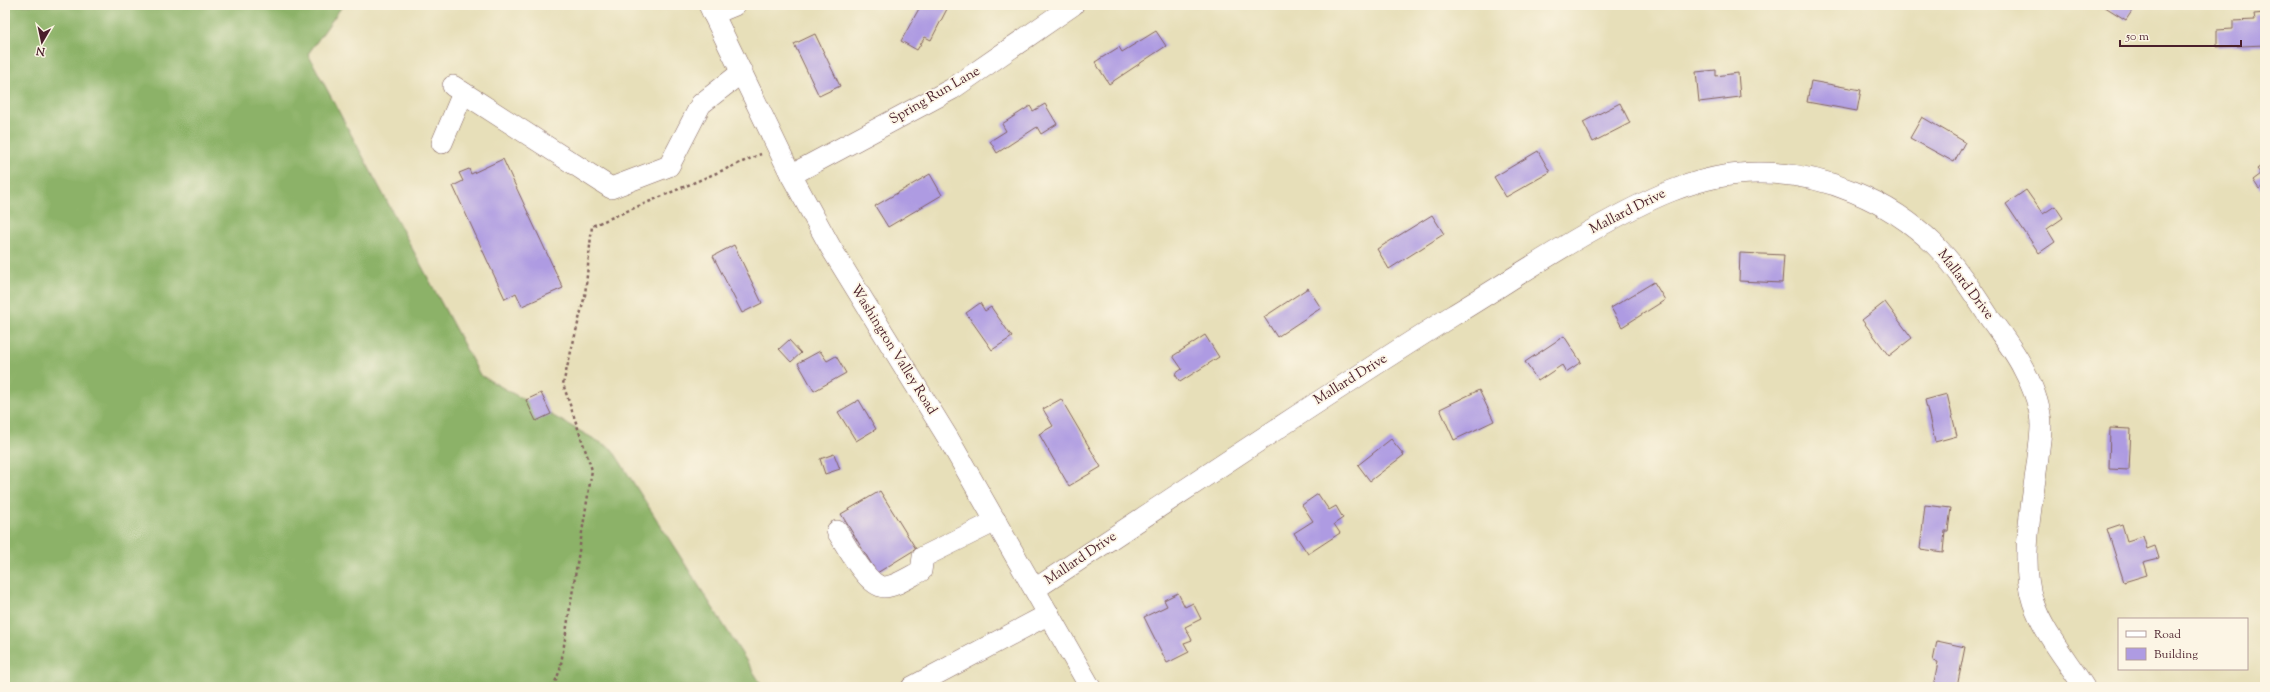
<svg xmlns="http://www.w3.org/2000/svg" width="2270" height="692" font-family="'Sorts Mill Goudy',serif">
	<rect width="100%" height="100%" fill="#fcf5e5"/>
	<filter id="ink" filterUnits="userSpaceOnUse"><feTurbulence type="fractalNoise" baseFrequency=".025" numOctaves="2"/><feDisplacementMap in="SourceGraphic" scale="8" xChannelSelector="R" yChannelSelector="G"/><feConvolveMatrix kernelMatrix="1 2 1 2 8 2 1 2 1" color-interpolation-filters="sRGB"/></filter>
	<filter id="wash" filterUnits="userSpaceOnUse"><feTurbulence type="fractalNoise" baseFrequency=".012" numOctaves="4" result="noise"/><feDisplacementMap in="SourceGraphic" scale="16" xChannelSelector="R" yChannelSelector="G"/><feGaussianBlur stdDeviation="0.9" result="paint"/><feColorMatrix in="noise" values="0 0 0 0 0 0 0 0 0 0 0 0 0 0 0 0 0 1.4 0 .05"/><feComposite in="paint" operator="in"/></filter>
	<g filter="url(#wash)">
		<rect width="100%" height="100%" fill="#e7dfb9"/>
		<!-- forest -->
		<path fill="#8cb268" stroke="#6b684a" d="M5 5H343L308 54 480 375 612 449 763 687H5Z"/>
		<g id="blocks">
			<!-- building -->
			<g fill="#ae9be2">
				<path d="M921 5H939L947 9 931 40 925 37 917 50 901 41Z"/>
				<path d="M2102 5H2136L2126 20Z"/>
				<path d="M2265 13V45L2217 47V30L2233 29V21L2255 20 2254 14Z"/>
				<path d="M1156 31 1166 46 1109 84 1095 62 1119 47 1122 52Z"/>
				<path d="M815 34 840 86 819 96 794 44Z"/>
				<path d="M1716 70V76L1738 73 1740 97 1699 102 1696 72Z"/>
				<path d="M1811 81 1861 90 1857 111 1807 102Z"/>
				<path d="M1620 103 1630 123 1593 142 1583 122Z"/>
				<path d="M1045 104 1057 124 1041 134 1037 127 997 153 990 141 1006 131 1002 124 1030 106 1033 111Z"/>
				<path d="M1922 117 1965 142 1954 162 1910 138Z"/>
				<path d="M1538 151 1550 172 1506 197 1494 177Z"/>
				<path d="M503 159 563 288 522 306 516 293 505 299 453 186 463 181 459 173 469 169 471 174Z"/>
				<path d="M2265 163V185L2259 189 2253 180 2261 174 2257 169Z"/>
				<path d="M930 174 942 195 888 227 875 206Z"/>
				<path d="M2026 190 2043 214 2055 206 2063 218 2047 229 2055 242 2039 253 2006 204Z"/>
				<path d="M1432 215 1444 234 1389 269 1377 249Z"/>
				<path d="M734 245 762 303 742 313 713 256Z"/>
				<path d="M1740 253 1784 255 1782 283 1739 281Z"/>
				<path d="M1654 282 1665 300 1622 327 1611 308Z"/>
				<path d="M1308 288 1321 308 1277 337 1264 317Z"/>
				<path d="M1885 302 1912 338 1889 356 1862 320Z"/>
				<path d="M980 303 985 311 991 307 1012 337 992 350 966 313Z"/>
				<path d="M1205 335 1219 357 1180 382 1175 374 1182 369 1173 356Z"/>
				<path d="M1564 336 1581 362 1566 372 1562 365 1538 381 1525 362Z"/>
				<path d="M789 340 801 353 791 362 779 349Z"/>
				<path d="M820 351 827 361 836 356 846 373 814 391 798 363Z"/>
				<path d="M1479 390 1494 421 1454 440 1440 409Z"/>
				<path d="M541 393 551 414 536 421 526 400Z"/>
				<path d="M1947 394 1957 436 1935 442 1925 400Z"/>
				<path d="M1061 399 1101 467 1069 486 1039 434 1053 426 1043 409Z"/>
				<path d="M859 400 876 429 856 441 838 412Z"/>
				<path d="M2110 428 2131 429 2129 470 2109 469Z"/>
				<path d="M1391 439 1404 455 1370 481 1358 465Z"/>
				<path d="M834 454 840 469 825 474 820 459Z"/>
				<path d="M880 491 916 549 877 573 841 514Z"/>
				<path d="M1318 494 1329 510 1336 506 1343 518 1334 524 1340 533 1308 554 1294 533 1313 521 1302 505Z"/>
				<path d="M1925 505 1951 508 1948 531H1945L1943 552 1920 549Z"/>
				<path d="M2122 524 2127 541 2143 536 2147 549 2155 546 2159 558 2143 562 2147 575 2124 582 2107 529Z"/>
				<path d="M1178 593 1185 607 1193 603 1201 619 1185 627 1192 640 1184 643 1189 652 1167 663 1144 617 1167 606 1164 600Z"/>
				<path d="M1937 641 1965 647 1957 687H1933L1938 662 1933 661Z"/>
			</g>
		</g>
	</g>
	<g filter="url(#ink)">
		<use href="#blocks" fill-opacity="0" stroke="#81625d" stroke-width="1"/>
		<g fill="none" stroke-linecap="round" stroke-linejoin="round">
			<defs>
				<g id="minor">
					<path d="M709 5 791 175 831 248 948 438 1090 687"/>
					<path d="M713 14 735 5"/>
					<path d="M453 86 611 188 669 166 701 104 742 72"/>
					<path d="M442 143 463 93"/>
					<path d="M791 175 952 89 1073 5"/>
					<path d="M837 531C846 545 867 586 884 587 895 587 911 576 921 571L923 557 996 521"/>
					<path d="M1035 589C1174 498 1311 404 1452 316 1498 288 1543 258 1589 232 1642 202 1698 172 1761 173 1823 173 1889 200 1934 244 1956 266 1973 292 1989 317 2001 334 2014 350 2023 368 2032 385 2041 407 2041 426 2041 436 2039 447 2038 457 2033 500 2019 559 2033 602 2043 632 2067 660 2084 687"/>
					<path d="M912 687 1049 614"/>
				</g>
			</defs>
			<!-- minor casing -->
			<use href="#minor" stroke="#81625d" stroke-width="22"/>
			<!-- path -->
			<path stroke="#81625d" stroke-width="2.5" stroke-dasharray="3 3" stroke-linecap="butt" d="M553 687 560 670 592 470 563 384 585 295 592 226 761 154"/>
			<!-- minor -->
			<use href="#minor" stroke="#fff" stroke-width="21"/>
		</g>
	</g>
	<g text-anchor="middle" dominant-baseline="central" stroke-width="3.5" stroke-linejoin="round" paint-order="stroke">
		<!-- street labels -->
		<g font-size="14" fill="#4a1f2b" stroke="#fcf5e5">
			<text transform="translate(935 96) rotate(-30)">Spring Run Lane</text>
			<text transform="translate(1628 212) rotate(-27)">Mallard Drive</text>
			<text transform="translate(1965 285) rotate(53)">Mallard Drive</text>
			<text transform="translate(893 350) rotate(58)">Washington Valley Road</text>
			<text transform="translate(1351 380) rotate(-32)">Mallard Drive</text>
			<text transform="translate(1081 559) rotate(-34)">Mallard Drive</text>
		</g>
	</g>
	<!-- margin -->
	<rect width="2270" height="692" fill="none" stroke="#fcf5e5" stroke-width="20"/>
	<!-- legend -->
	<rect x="2118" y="618" width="130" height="52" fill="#fcf5e5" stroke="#b59f9b"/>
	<rect x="2126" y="631" width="20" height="6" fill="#ffffff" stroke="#b59f9b"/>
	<text x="2154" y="638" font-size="12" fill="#4a1f2b">Road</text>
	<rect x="2126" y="648" width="20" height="12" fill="#ae9be2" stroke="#b59f9b"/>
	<text x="2154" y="658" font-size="12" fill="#4a1f2b">Building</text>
	<!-- north arrow -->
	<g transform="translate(42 42) rotate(189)" stroke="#fcf5e5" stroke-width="3" paint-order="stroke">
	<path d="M0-3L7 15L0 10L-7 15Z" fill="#4a1f2b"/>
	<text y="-6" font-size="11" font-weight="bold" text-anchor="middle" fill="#4a1f2b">N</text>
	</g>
	<!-- scale -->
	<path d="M2120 40v6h121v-6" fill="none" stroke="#4a1f2b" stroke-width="2"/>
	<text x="2126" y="40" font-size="12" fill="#4a1f2b" stroke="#fcf5e5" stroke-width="3" paint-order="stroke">50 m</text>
</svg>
